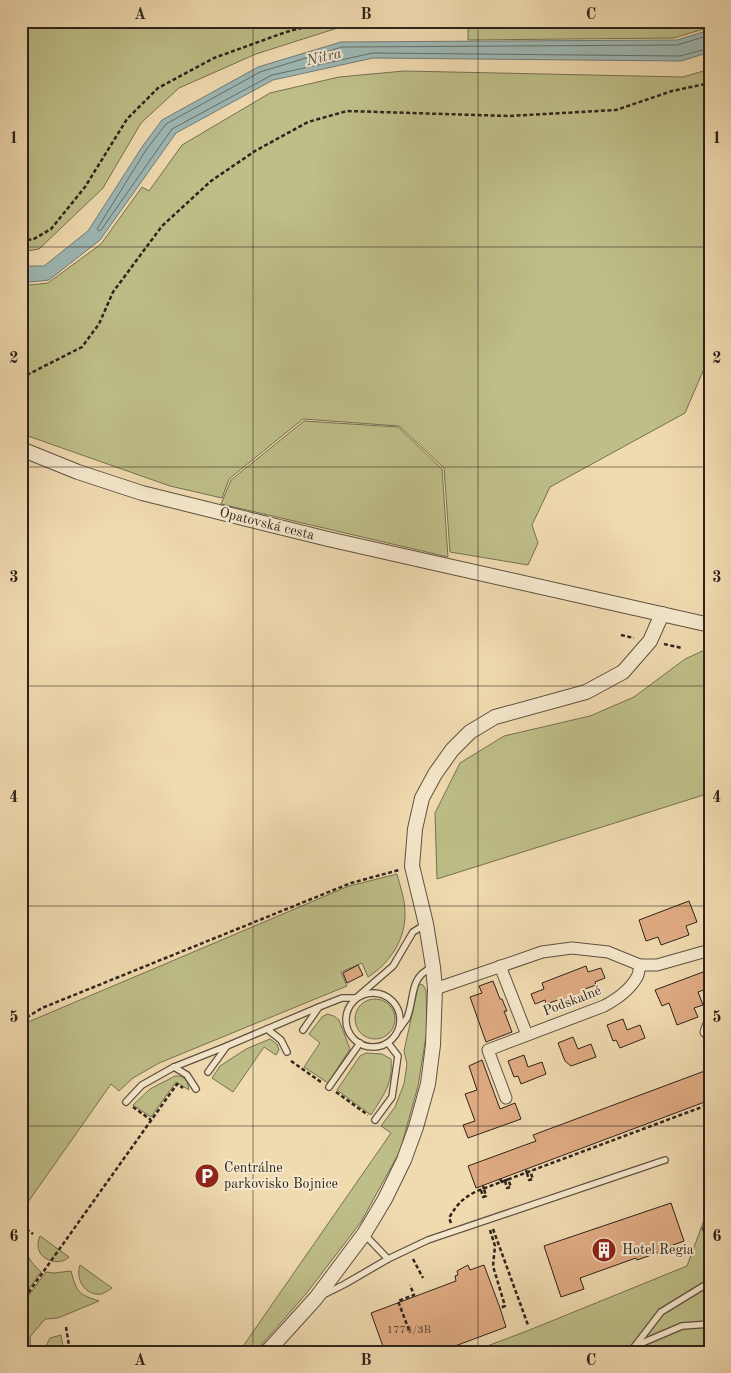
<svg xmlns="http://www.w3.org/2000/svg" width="731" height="1373" font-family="'Old Standard TT',serif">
	<rect width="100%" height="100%" fill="#f0dab0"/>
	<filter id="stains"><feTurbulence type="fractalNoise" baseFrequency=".004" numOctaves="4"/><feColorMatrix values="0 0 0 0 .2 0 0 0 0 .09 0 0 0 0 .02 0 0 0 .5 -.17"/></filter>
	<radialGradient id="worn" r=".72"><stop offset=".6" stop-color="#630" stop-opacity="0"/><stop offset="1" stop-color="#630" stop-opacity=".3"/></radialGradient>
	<!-- green -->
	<g fill="#bebe88" stroke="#767052">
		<path d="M21 21H463L443 26 350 24 256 54 179 88 141 123 103 188 39 249 21 252Z"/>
		<path d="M468 21H710V27L674 38 468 40Z"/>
		<path d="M710 69V355L685 413 550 487 532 525 538 543 528 565 450 552 444 468 399 426 303 419 229 479 222 498 170 486 28 436 21 420V286L48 283 101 244 142 187 149 191 182 145 270 93 339 77 404 71 683 77Z"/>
		<path d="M304 421 398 427 442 469 448 557 221 504 231 480Z"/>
		<path d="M707 649 710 650V793L437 879 435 813 460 763 504 736 590 716 634 697 685 659Z"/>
		<path d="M397 874C400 886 405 900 405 912 406 939 390 963 368 977L362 963 341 972 347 986 159 1063 133 1078 119 1091 111 1084 21 1212V1025L349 886Z"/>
		<path d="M420 984 423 985 426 990 427 1030 418 1086 400 1151 361 1222 306 1294 255 1352H239L391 1133 381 1126 395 1107 404 1084 407 1064 404 1051 418 987Z"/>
		<circle cx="375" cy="1019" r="20"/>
		<path d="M327 1014 334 1016 339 1020 350 1049 328 1083 304 1067 320 1043 309 1034 322 1017Z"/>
		<path d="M270 1039 277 1044 279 1050 276 1055 264 1047 233 1092 212 1078 220 1066 246 1049Z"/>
		<path d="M366 1053 382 1054 391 1059C393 1084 384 1094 371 1115L337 1090 360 1056Z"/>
		<path d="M175 1076C184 1075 188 1081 189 1090L176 1082 151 1117 133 1105 150 1089Z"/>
		<path d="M710 1204V1352H471L527 1331 687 1266Z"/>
		<path d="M21 1226 27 1230C22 1249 27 1259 41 1272L21 1300Z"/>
		<path d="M40 1236 69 1257C59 1267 37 1260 38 1244 38 1241 39 1239 40 1236Z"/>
		<path d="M80 1265 112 1288C109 1290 105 1293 101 1294 85 1296 75 1279 80 1265Z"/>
		<path d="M71 1271C77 1293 78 1294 99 1301L58 1318 45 1319 30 1337 31 1352H21V1306L46 1272 54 1273Z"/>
		<path d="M61 1335 64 1352H43L50 1338Z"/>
	</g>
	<!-- water -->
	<path fill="#9db8b5" stroke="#717c77" d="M710 30V52L681 61 373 58 273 80 176 133 100 240 49 280 21 283V266H44L88 231 142 147 162 120 258 67 341 42 677 40Z"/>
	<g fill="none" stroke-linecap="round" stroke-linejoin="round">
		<!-- shore -->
		<path stroke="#666e68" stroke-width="1" d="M710 35 677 45 342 47 260 72 166 124 146 150 97 229 99 231 101 230 172 129 272 75 373 53 680 56 710 48"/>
	</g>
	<!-- building -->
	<g fill="#e0ab83" stroke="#2e231b">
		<path d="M689 901 697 922 686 926 689 935 661 945 658 937 646 941 639 920Z"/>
		<path d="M358 965 363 975 347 983 343 973Z"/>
		<path d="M586 966 588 972 601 968 605 978 595 982 596 985 585 989 587 995 560 1006 558 1000 546 1004 545 1000 535 1004 531 994 544 989 542 983Z"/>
		<path d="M703 972 709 988 698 992 703 1005 694 1008 698 1017 677 1025 669 1003 662 1006 655 990Z"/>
		<path d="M493 981 500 999H502L507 1011H504L512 1032 486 1042 470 997 482 993 479 986Z"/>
		<path d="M623 1019 627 1030 640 1025 645 1038 620 1048 616 1040 613 1041 607 1025Z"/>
		<path d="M573 1037 578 1049 591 1044 596 1057 571 1066 565 1061 558 1043Z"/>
		<path d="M524 1055 528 1067 542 1062 546 1074 521 1084 518 1076 514 1077 508 1061Z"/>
		<path d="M482 1060 500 1109 515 1103 521 1119 468 1138 463 1125 475 1121 465 1094 477 1090 469 1066Z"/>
		<path d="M710 1069V1100L476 1188 468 1166 536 1141 533 1135Z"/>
		<path d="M671 1203 684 1241 662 1249 663 1251 637 1260 636 1258 580 1278 584 1289 561 1297 544 1246Z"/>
		<path d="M468 1265 470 1270 484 1265 500 1308 506 1327 439 1352H385L371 1313 456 1281 455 1276 458 1275 457 1271Z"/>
	</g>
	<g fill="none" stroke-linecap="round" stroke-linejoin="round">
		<defs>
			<g id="service">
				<circle cx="373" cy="1020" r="27"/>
				<path d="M400 1028C402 1025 405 1021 407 1018 415 998 409 978 431 968"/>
				<path d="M267 1029 281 1040 287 1052"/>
				<path d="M303 1030 319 1007 342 998H356L393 966 413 932 426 924"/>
				<path d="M174 1067 187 1075 196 1089"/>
				<path d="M208 1072 227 1046 319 1007"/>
				<path d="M329 1087 360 1043"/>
				<path d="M126 1102 142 1085 174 1067 227 1046"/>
				<path d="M375 1120 392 1097 398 1056 388 1043"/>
				<path d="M706 1229 710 1232"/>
				<path d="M365 1235 388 1259"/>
				<path d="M323 1295 345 1284 388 1259 428 1240 665 1160"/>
				<path d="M635 1346 661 1312 710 1282"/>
				<path d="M630 1352 635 1346 682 1326 710 1324"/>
			</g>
			<g id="minor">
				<path d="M500 966 527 1035"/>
				<path d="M435 989 542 952 572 948 608 952 640 965H657L710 950"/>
				<path d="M706 1032 710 1021"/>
				<path d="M506 1098 488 1050 604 1006C617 999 630 990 637 977 639 974 639 969 640 965"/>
			</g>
			<g id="tertiary">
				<path d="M21 449 78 472 142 493 328 539 710 625"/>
				<path d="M267 1352 316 1298 364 1234 385 1199 404 1160 416 1127 428 1084 433 1045 435 989 433 967 426 924 412 866 415 829 422 798 435 774 452 750 470 732 495 717 586 692 623 672 650 641 662 614"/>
			</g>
		</defs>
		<!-- service casing -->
		<use href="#service" stroke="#5e5140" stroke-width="8"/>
		<!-- minor casing -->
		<use href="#minor" stroke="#5e5140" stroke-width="13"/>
		<!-- tertiary casing -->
		<use href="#tertiary" stroke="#5e5140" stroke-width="16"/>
		<!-- path -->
		<g stroke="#2e231b" stroke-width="2.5" stroke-dasharray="4 2.5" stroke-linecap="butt">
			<path d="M21 238 32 240 51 229 85 187 127 119 158 88 214 58 286 32 328 21"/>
			<path d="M21 378 82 347 99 324 113 292 162 226 211 181 255 151 308 122 347 111 509 116 616 110 672 91 710 83"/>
			<path d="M621 635 634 638"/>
			<path d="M664 644 682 648"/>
			<path d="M21 1021 42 1008 351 883 399 870"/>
			<path d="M291 1061 321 1082"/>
			<path d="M336 1092 368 1115"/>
			<path d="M133 1107 151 1120"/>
			<path d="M704 1162 710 1168"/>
			<path d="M527 1173 529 1180 533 1179 530 1171"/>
			<path d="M505 1181 507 1188 511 1187 508 1179"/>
			<path d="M481 1190 483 1197 486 1196 484 1189"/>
			<path d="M451 1223 449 1218C457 1204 463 1198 477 1191L710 1104"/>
			<path d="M21 1225 33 1234"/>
			<path d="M493 1229 528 1325"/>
			<path d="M490 1230 495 1246 493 1266 505 1306 500 1308"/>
			<path d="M413 1259 423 1278"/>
			<path d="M21 1303 177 1084 183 1088"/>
			<path d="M66 1327 70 1352"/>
			<path d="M409 1330 398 1301 414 1295 410 1285"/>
		</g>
		<!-- service -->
		<use href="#service" stroke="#f5e7cc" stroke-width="5.5"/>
		<!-- minor -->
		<use href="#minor" stroke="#f5e7cc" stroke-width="11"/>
		<!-- tertiary -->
		<use href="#tertiary" stroke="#f5e7cc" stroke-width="14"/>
		<!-- path-bridge -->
		<g stroke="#2e231b" stroke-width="2.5" stroke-dasharray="4 2.5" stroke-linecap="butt">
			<path d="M526 1170 527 1173"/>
			<path d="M500 1179 502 1182 507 1180 506 1177"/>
			<path d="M483 1186 484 1189"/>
		</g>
	</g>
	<!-- grid -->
	<path fill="none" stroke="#2e231b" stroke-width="1" stroke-opacity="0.55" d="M253 21V1352M478 21V1352M21 247H710M21 467H710M21 686H710M21 906H710M21 1126H710"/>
	<!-- icons -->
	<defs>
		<symbol id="parking-disc" viewBox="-11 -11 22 22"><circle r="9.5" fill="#8f2418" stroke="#f5e7cc"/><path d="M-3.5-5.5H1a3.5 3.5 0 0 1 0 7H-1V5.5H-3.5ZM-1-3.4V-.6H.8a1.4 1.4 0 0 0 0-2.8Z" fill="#fff"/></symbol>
		<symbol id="building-disc" viewBox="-11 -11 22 22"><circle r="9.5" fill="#8f2418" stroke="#f5e7cc"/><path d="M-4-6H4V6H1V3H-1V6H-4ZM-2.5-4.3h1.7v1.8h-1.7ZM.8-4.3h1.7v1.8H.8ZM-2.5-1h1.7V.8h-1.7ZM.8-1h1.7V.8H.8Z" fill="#fff"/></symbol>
	</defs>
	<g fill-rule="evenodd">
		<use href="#parking-disc" x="193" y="1162" width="28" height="28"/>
		<use href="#building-disc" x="590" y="1236" width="28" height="28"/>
	</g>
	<g text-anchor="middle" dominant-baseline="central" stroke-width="4" stroke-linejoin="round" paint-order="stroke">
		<!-- number labels -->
		<g font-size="11" fill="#5a4535">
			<text x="409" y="1330">1774/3B</text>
		</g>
		<!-- street labels -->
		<g font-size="14" fill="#2e231b" stroke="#f5e7cc">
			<text transform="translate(267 524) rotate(14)">Opatovská cesta</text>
			<text transform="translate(572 1001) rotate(-21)">Podskalné</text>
		</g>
		<!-- poi labels -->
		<g font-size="14" fill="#2e231b" stroke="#f5e7cc" text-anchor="start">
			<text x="224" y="1168">Centrálne<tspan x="224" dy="16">parkovisko Bojnice</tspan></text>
			<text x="622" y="1250">Hotel Regia</text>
		</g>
		<!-- water labels -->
		<g font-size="15" font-style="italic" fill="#4f5049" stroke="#f5e7cc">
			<text transform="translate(324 58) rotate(-13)">Nitra</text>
		</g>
	</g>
	<!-- margin -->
	<rect width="731" height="1373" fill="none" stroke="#f0dab0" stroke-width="55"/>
	<rect x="28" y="28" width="676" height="1318" fill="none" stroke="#2e231b" stroke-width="2"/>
	<g font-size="16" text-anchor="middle" font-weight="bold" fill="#2e231b">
		<text x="140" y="19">A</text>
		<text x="366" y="19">B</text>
		<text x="591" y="19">C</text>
		<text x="14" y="143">1</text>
		<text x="717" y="143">1</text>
		<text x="14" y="363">2</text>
		<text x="717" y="363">2</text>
		<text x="14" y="582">3</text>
		<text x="717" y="582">3</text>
		<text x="14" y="802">4</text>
		<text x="717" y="802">4</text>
		<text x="14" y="1022">5</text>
		<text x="717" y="1022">5</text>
		<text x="14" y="1241">6</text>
		<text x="717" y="1241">6</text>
		<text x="140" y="1365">A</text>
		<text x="366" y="1365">B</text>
		<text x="591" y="1365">C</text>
	</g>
	<rect width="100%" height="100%" filter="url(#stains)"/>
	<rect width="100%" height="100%" fill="url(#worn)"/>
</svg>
